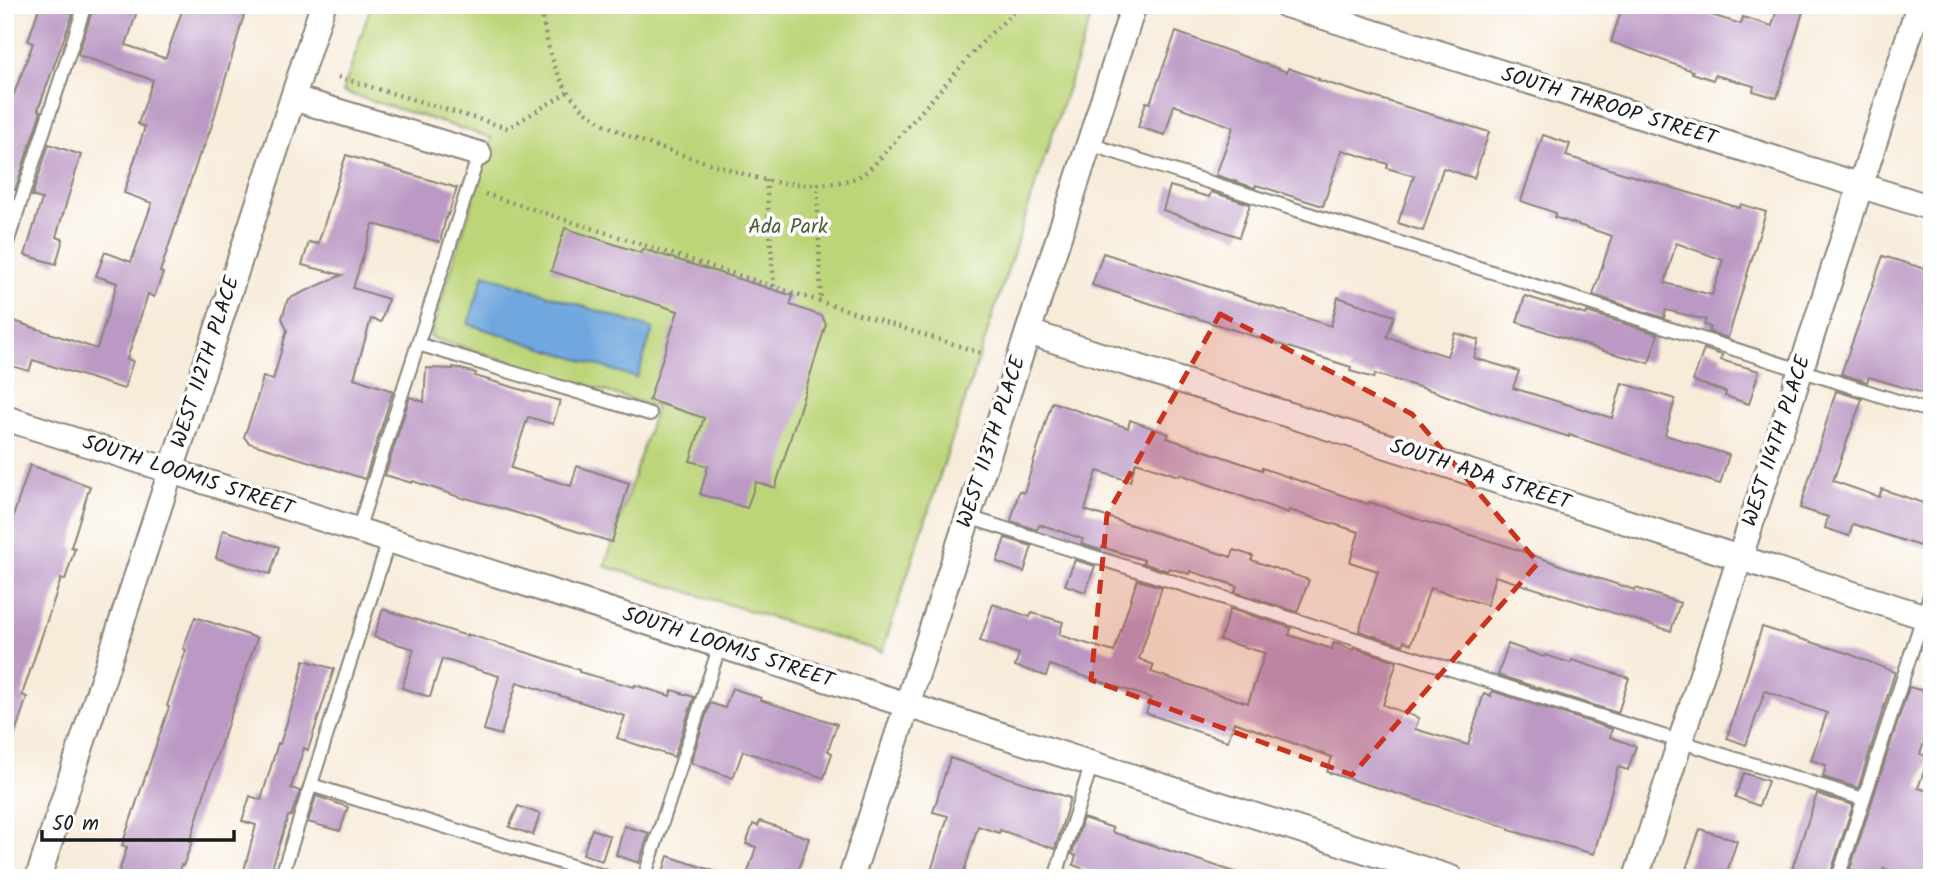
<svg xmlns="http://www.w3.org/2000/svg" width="1937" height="883" font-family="Kalam,sans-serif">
	<rect width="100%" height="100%" fill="#fff"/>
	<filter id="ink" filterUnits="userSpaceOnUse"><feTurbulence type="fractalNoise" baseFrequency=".0143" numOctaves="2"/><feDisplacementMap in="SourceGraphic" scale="14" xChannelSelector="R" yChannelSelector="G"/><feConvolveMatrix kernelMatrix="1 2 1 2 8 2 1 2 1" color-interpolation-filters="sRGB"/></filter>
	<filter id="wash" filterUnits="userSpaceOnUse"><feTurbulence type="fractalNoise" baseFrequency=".00686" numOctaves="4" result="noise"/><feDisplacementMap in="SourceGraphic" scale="28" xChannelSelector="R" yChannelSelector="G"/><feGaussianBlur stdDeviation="1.57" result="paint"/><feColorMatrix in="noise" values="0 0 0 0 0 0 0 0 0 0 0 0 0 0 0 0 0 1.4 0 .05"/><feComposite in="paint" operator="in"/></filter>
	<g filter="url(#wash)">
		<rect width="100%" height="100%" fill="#f7ebd9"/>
		<!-- green -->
		<path fill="#bdd579" stroke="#6c784a" stroke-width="2" d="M371 5H1095L882 652 605 566 656 407 430 337 492 138 343 92Z"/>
		<!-- water -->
		<path fill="#6fa7de" stroke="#46627d" stroke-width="2" d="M484 274 653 329 637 378 468 324Z"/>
		<g id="blocks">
			<!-- building -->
			<g fill="#bb99c4" fill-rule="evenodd">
				<path d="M40 5H76L38 110 41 111 15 190 5 186V97L12 99 33 43 28 41Z"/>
				<path d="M94 5H139L126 45 164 58 166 57 184 5H247L211 128 201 154 200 153 160 272 163 273 154 297 148 294 127 359 133 361 124 389 33 360 29 371 5 364V318L97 349 117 283 96 276 105 252 131 262 152 203 124 193 145 127 138 124 153 80 78 55Z"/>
				<path d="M1623 5H1678L1741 24 1743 17 1772 26 1778 5H1805L1777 98 1753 91 1754 86 1715 75 1713 80 1692 73 1693 71 1611 42Z"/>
				<path d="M1176 32 1287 72 1288 68 1319 79 1318 80 1489 132 1474 178 1443 168 1423 231 1398 223 1414 176 1387 168 1388 164 1342 150 1323 206 1256 185 1255 188 1216 175 1233 127 1174 105 1165 135 1138 127 1146 102 1150 103Z"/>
				<path d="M1543 135 1570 144 1566 156 1740 208 1741 204 1766 212 1728 338 1709 332 1710 327 1704 325 1706 320 1666 310 1664 318 1593 295 1612 236 1554 217 1556 213 1521 201ZM1676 243 1723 260 1712 295 1665 283Z"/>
				<path d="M49 144 81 155 56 237 63 239 56 264 25 255 42 199 32 196Z"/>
				<path d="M346 155 457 188 448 215 447 214 440 242 373 224 353 288 388 299 381 322 371 319 354 378 393 391 365 479 249 443 244 437 255 406 263 377 273 380 287 330 282 318 288 299 342 275 302 265 309 242 318 244Z"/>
				<path d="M1170 186 1209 197 1211 192 1250 204 1239 237 1163 210Z"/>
				<path d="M565 228 641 253 643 249 793 296 790 305 822 316 826 324 775 488 756 482 747 508 700 494 708 466 690 461 704 418 649 400 678 311 551 271Z"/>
				<path d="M1103 253 1331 326 1338 297 1394 316 1387 337 1447 356 1455 333 1479 340 1474 358 1519 371 1513 388 1612 418 1622 383 1675 399 1665 435 1729 455 1720 484 1569 435V437L1497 414 1436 392 1375 374 1374 378 1350 371 1351 367 1092 285Z"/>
				<path d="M1883 256 1932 271V396L1869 377 1867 382 1841 374Z"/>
				<path d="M1525 296 1586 315 1587 312 1658 334 1649 363 1604 351 1517 322Z"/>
				<path d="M1704 349 1722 355 1721 360 1759 371 1749 404 1725 396 1726 392 1693 381Z"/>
				<path d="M453 367 476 373 475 376 560 401 553 424 528 417 511 468 571 486 577 466 629 483 612 542 497 507 466 498 465 499 413 481 412 483 385 475 410 397 424 402 426 368 453 369Z"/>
				<path d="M1836 391 1862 399 1833 481 1879 497 1882 489 1932 506V550L1853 524 1849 536 1825 528 1828 517 1800 508Z"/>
				<path d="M1052 402 1128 428 1130 420 1169 434 1167 438 1262 470V468L1368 504 1369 502 1393 510 1420 520 1504 545 1594 577 1635 590 1636 588 1680 603 1671 631 1495 576 1487 605 1430 588 1411 644 1404 641 1403 645 1359 631 1378 571 1350 562 1359 532 1289 510 1288 513 1180 474 1179 476 1136 462 1130 481 1097 471 1085 510 1231 557 1234 550 1253 556 1251 560 1309 580 1297 612 1235 592 1237 586 1190 571 1189 574 1169 568 1168 571 1143 563 1144 560 1102 547 1101 550 1081 544 1083 539 1042 525V526L1039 525 1037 530 1011 521 1019 491 1024 493Z"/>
				<path d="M30 465 90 486 71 547 75 548 65 580 61 579 22 695 27 697 9 751H5V541Z"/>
				<path d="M223 530 279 547 270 574 216 558Z"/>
				<path d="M1005 538 1032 546 1024 572 997 562Z"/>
				<path d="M1075 560 1095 566 1085 592 1065 585Z"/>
				<path d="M1137 580 1162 587 1139 659 1154 665 1151 672 1202 689 1248 703 1265 653 1220 640 1230 609 1291 628 1289 635 1332 649 1334 643 1353 650 1354 648 1397 661 1383 705 1419 718 1415 729 1468 745 1484 693 1491 696 1492 691 1612 729 1610 737 1636 746 1628 770 1618 767 1594 854 1509 830V828L1327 772 1332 757 1234 722 1228 741 1196 731 1146 713 1151 698 1050 665 1046 676 1015 666 1019 654 980 641 993 604 1030 617 1032 613 1063 622 1059 635 1114 652Z"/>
				<path d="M383 609 467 636V634L538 656 579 670V672L634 687 635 685 670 696 672 690 694 697 674 757 617 738 625 716 517 682 501 735 484 730 499 676 442 659 430 697 402 688 414 649 374 637Z"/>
				<path d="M195 617 257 638 207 785 190 842H192L183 866 181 865 176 878H117L127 847 122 845 169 707 167 706 186 650 183 649Z"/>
				<path d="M1762 627 1847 653 1895 672 1858 788 1823 777 1826 765 1811 760 1827 713 1765 691 1746 745 1727 738Z"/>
				<path d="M1508 644 1544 657 1545 655 1571 663 1572 660 1629 678 1618 713 1498 675Z"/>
				<path d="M304 660 334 669 308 750 304 748 291 788 300 791 291 816H288L269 878H242L256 825 242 821 250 796 261 800 278 743 280 744 298 687Z"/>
				<path d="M1909 687 1932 693V721L1920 754 1929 757 1918 788 1932 792V878H1915L1884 868 1881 878H1847Z"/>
				<path d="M732 688 761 698 760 700 837 724 828 751 832 753 824 778 743 751 733 778 691 763 710 703 725 708Z"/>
				<path d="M950 758 1070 798 1055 849 1000 830 999 833 978 826 962 878H954L931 871 948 816 933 812Z"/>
				<path d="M1744 773 1768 781 1759 806 1735 797Z"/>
				<path d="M1817 794 1853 805 1829 878H1789Z"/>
				<path d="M316 796 348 807 340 831 308 822Z"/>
				<path d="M518 806 540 814 533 835 509 827Z"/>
				<path d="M1083 818 1113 828 1112 832 1241 874 1240 878H1108L1073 865 1076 856 1072 854Z"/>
				<path d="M760 821 809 838 796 878H746L756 847 746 844 753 824 758 826Z"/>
				<path d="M624 826 649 833 639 863 616 855Z"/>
				<path d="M592 829 610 836 602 861 583 854Z"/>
				<path d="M1700 829 1737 841 1725 878H1683Z"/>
				<path d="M668 856 723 874 722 878H661Z"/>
			</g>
		</g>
	</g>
	<g filter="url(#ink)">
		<use href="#blocks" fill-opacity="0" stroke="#8a847a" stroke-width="2"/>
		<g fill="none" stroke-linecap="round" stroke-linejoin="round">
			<defs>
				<g id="lane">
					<path d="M1089 144 1932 412"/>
					<path d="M5 249 85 5"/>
					<path d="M418 344 650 414"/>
					<path d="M968 517 1863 799"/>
					<path d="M358 530 479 154"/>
					<path d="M311 785 610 878"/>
					<path d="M281 878 389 540"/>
					<path d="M644 878 720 645"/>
					<path d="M1055 878 1092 763"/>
					<path d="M1838 878 1932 589"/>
				</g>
				<g id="street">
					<path d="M1286 5 1932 208"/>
					<path d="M293 98 479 154"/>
					<path d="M1028 332 1932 619"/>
					<path d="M5 418 1451 878"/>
					<path d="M38 878 323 5"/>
					<path d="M851 878 1134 5"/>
					<path d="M1636 878 1919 5"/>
				</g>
			</defs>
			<!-- lane casing -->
			<use href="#lane" stroke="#8a847a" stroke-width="16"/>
			<!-- street casing -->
			<use href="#street" stroke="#8a847a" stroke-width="28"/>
			<!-- path -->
			<g stroke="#8a847a" stroke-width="4.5" stroke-dasharray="2 5" stroke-linecap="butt">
				<path d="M541 5C545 41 555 83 582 108 614 137 679 154 720 166 735 171 750 177 766 180 778 183 791 184 803 184 818 185 849 183 861 175 866 173 870 168 874 165L987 37 1022 5"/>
				<path d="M338 77 508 128 568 92"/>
				<path d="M766 180 774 286"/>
				<path d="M817 183 821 302"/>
				<path d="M485 194 984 354"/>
			</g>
			<!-- lane -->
			<use href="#lane" stroke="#fff" stroke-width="12"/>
			<!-- street -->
			<use href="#street" stroke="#fff" stroke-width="24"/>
		</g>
	</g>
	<!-- marked area -->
	<path fill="#c8321e" fill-opacity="0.2" stroke="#c8321e" stroke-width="5" stroke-dasharray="14 9" stroke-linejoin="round" d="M1220 314 1412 414 1538 563 1352 775 1091 680 1107 515Z"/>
	<g text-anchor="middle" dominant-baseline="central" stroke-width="7" stroke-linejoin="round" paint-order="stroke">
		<!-- street labels -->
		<g font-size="21" fill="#1c1c1c" stroke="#fff">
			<text transform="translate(1609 107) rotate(17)">SOUTH THROOP STREET</text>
			<text transform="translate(206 362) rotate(-72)">WEST 112TH PLACE</text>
			<text transform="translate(1777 441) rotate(-72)">WEST 114TH PLACE</text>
			<text transform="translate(992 442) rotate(-72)">WEST 113TH PLACE</text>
			<text transform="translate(1480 475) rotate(18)">SOUTH ADA STREET</text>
			<text transform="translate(188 476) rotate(18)">SOUTH LOOMIS STREET</text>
			<text transform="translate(728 648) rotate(18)">SOUTH LOOMIS STREET</text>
		</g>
		<!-- park labels -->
		<g font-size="21" fill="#545d3d" stroke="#fff">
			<text x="788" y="227">Ada Park</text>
		</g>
	</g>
	<!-- margin -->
	<rect width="1937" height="883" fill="none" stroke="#fff" stroke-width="28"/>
	<!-- scale -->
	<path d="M42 830v10h192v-10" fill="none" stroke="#1c1c1c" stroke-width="3.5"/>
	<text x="52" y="830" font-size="21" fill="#1c1c1c" stroke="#ffffff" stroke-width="5" paint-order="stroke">50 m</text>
</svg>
